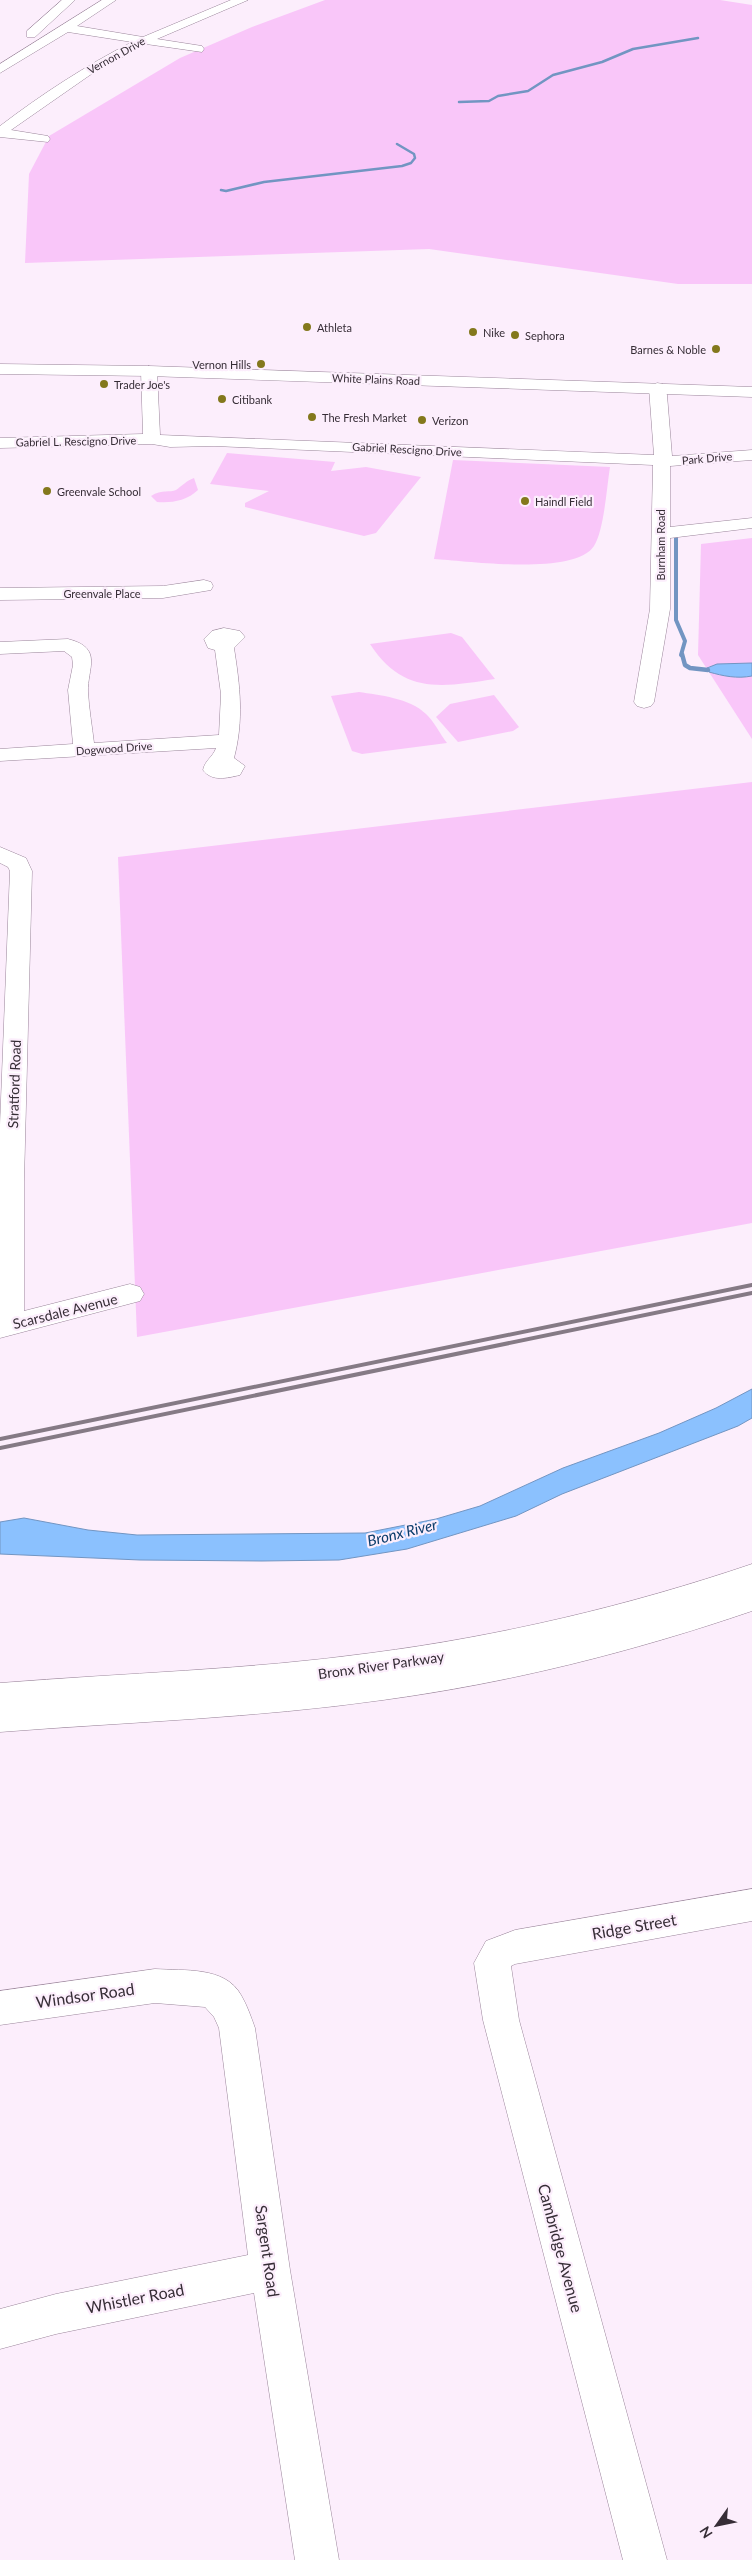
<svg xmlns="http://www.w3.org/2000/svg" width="752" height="2560" font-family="Lato,sans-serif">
	<rect width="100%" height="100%" fill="#fceefc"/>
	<!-- green -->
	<g fill="#f9c6f9">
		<path d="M325 0H720L752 5V284H678L429 249 25 263 29 174 49 136 180 58 252 27Z"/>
		<path d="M227 453 335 462 331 471 366 467 421 477 376 533 364 536 245 507V503L269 491 210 484Z"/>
		<path d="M453 460 610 467C607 485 604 531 594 546 575 576 467 561 434 559Z"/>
		<path d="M194 478 198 490C186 501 172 503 157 502L151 496C162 489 170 493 176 490 182 486 186 481 194 478Z"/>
		<path d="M752 538V739L698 655 701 544Z"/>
		<path d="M451 633 462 637 495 679C442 687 403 695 370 644Z"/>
		<path d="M359 692C379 695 410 698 426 714 434 721 440 734 447 743L362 754 352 751 331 696Z"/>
		<path d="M494 695 519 727 513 731 458 742 436 717 450 704Z"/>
		<path d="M752 782V1223L137 1337 118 857Z"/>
	</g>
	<!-- water -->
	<g fill="#8bc1fe" stroke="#7295c2">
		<path d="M752 663V676C737 679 723 676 709 672L707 668 717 664Z"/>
		<path d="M752 1389V1418L738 1426 562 1494 516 1516 407 1549 339 1560 262 1561 140 1560 0 1554V1522L24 1518 88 1530 137 1535 365 1533 436 1519 480 1506 563 1468 659 1433 716 1408Z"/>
	</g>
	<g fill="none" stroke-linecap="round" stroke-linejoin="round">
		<!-- stream-far2 -->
		<g stroke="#7295c2" stroke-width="2.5">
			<path d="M459 102 489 101 498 96 528 91 553 75 602 62 633 49 698 38"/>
			<path d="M221 190 226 191 264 182 402 166 411 163 415 158 414 154 397 144"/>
		</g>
		<!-- stream-far1 -->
		<path stroke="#7295c2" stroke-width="4" d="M676 538V620L685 641 681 655"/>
		<!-- stream -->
		<path stroke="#7295c2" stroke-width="4.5" d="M682 654 685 665 690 668 708 670"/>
		<defs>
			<g id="minor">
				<path d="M62 0H75L35 37H27V31Z"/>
				<path d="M102 0H116L77 26 143 37 231 0H248L157 39 202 46 204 49 202 52 146 44 90 75 11 130 48 136 50 139 48 142 0 137V126C42 94 85 66 132 42L68 32 0 73V64Z"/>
				<path d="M149 366 157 371 160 435 654 455 649 388 657 383 663 384 667 395 672 456 752 450V460L670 466V527L752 518V528L670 538V609L654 702 651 706 644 708 637 706 634 702 650 609 653 465 214 446 170 447 152 444 0 448V438L143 434 141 371Z"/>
				<path d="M204 580 211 582 213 586 211 590 163 598 0 600V588L163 586Z"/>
				<path d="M224 628 240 631 245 637 234 648C240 686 244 720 234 758L245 766 240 775C227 778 212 782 203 770 205 760 213 757 216 748L0 761V749L73 744 68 690 73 665 72 657 64 651 0 654V642L68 639C104 648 87 669 88 692 89 709 92 726 94 743L219 735 221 694 215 650 208 648 204 639 212 631Z"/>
				<path d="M0 847 26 858 32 871 24 1181V1311L130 1284 140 1287 144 1294 140 1301 0 1338V1125L10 871 8 867 0 863Z"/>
				<path d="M752 1889V1921L515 1964 511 1966 519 2020 667 2560H623L483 2020 474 1963 486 1941 515 1930Z"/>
				<path d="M155 1969C184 1971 225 1966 241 1995 247 2005 251 2017 255 2028L290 2270 339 2560H295L254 2293 56 2334 0 2349V2309L56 2294 248 2255 219 2028 214 2017 205 2007 155 2003 0 2025V1991Z"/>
			</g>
			<path id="major" d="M0 364 149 366 752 387V397L149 376 0 374Z"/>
			<path id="highway" d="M752 1564V1611C632 1652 509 1683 383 1700 256 1718 128 1722 0 1732V1683C124 1673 248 1670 371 1653 501 1636 628 1606 752 1564Z"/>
		</defs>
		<!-- minor casing -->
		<use href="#minor" stroke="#9a859a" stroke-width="1"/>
		<!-- major casing -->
		<use href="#major" stroke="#9a859a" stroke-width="1"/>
		<!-- highway casing -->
		<use href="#highway" stroke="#9a859a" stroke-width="1"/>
		<!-- minor -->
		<use href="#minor" fill="#fff" fill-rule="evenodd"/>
		<!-- major -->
		<use href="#major" fill="#fff" fill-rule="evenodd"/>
		<!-- highway -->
		<use href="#highway" fill="#fff" fill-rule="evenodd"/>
		<!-- rail -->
		<g stroke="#857a85" stroke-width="4">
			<path d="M0 1439 752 1285"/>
			<path d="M0 1448 752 1293"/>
		</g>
	</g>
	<!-- markers -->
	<g fill="#83781c" stroke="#fceefc" stroke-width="2">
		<circle cx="307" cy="327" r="5"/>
		<circle cx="473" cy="332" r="5"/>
		<circle cx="515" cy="335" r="5"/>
		<circle cx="716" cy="349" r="5"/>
		<circle cx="261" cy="364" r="5"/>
		<circle cx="104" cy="384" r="5"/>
		<circle cx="222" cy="399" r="5"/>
		<circle cx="312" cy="417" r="5"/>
		<circle cx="422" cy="420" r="5"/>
		<circle cx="47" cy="491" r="5"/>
		<circle cx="525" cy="501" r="5"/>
	</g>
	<g text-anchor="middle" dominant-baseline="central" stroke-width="4.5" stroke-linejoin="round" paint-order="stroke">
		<!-- far-street labels -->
		<g font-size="11" fill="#362d36" stroke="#fceefc">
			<text transform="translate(116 55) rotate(-29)">Vernon Drive</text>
			<text transform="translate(376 379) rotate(2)">White Plains Road</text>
			<text transform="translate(76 441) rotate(-1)">Gabriel L. Rescigno Drive</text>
			<text transform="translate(407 449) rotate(3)">Gabriel Rescigno Drive</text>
			<text transform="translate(707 458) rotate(-5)">Park Drive</text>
			<text transform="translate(660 545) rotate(-90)">Burnham Road</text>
			<text x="102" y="593">Greenvale Place</text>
			<text transform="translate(114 748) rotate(-4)">Dogwood Drive</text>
		</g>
		<!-- far-poi labels -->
		<g font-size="11" fill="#362d36" stroke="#fceefc" text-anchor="start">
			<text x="317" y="327">Athleta</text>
			<text x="483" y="332">Nike</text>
			<text x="525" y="335">Sephora</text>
			<text x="706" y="349" text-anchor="end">Barnes &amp; Noble</text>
			<text x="251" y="364" text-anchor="end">Vernon Hills</text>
			<text x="114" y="384">Trader Joe's</text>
			<text x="232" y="399">Citibank</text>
			<text x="322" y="417">The Fresh Market</text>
			<text x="432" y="420">Verizon</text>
			<text x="57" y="491">Greenvale School</text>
			<text x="535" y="501">Haindl Field</text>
		</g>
		<!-- street labels -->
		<g font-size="14" fill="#362d36" stroke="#fceefc">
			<text transform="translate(14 1084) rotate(-88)">Stratford Road</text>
			<text transform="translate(65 1311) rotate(-14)">Scarsdale Avenue</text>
			<text transform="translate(381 1665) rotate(-8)">Bronx River Parkway</text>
		</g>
		<!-- water labels -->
		<g font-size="15" font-style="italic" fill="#0a3c6b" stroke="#fceefc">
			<text transform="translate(402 1532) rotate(-14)">Bronx River</text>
		</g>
		<!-- near-street labels -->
		<g font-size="16" fill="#362d36" stroke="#fceefc">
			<text transform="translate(634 1926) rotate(-10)">Ridge Street</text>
			<text transform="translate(85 1995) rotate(-8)">Windsor Road</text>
			<text transform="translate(561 2248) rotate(75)">Cambridge Avenue</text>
			<text transform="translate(268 2251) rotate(82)">Sargent Road</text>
			<text transform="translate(135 2298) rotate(-11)">Whistler Road</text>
		</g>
	</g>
	<!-- north arrow -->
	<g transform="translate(717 2525) rotate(237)" stroke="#fceefc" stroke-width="4" paint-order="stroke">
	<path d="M0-4L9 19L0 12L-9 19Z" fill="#362d36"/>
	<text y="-8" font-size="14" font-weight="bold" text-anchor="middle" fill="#362d36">N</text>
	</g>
</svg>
